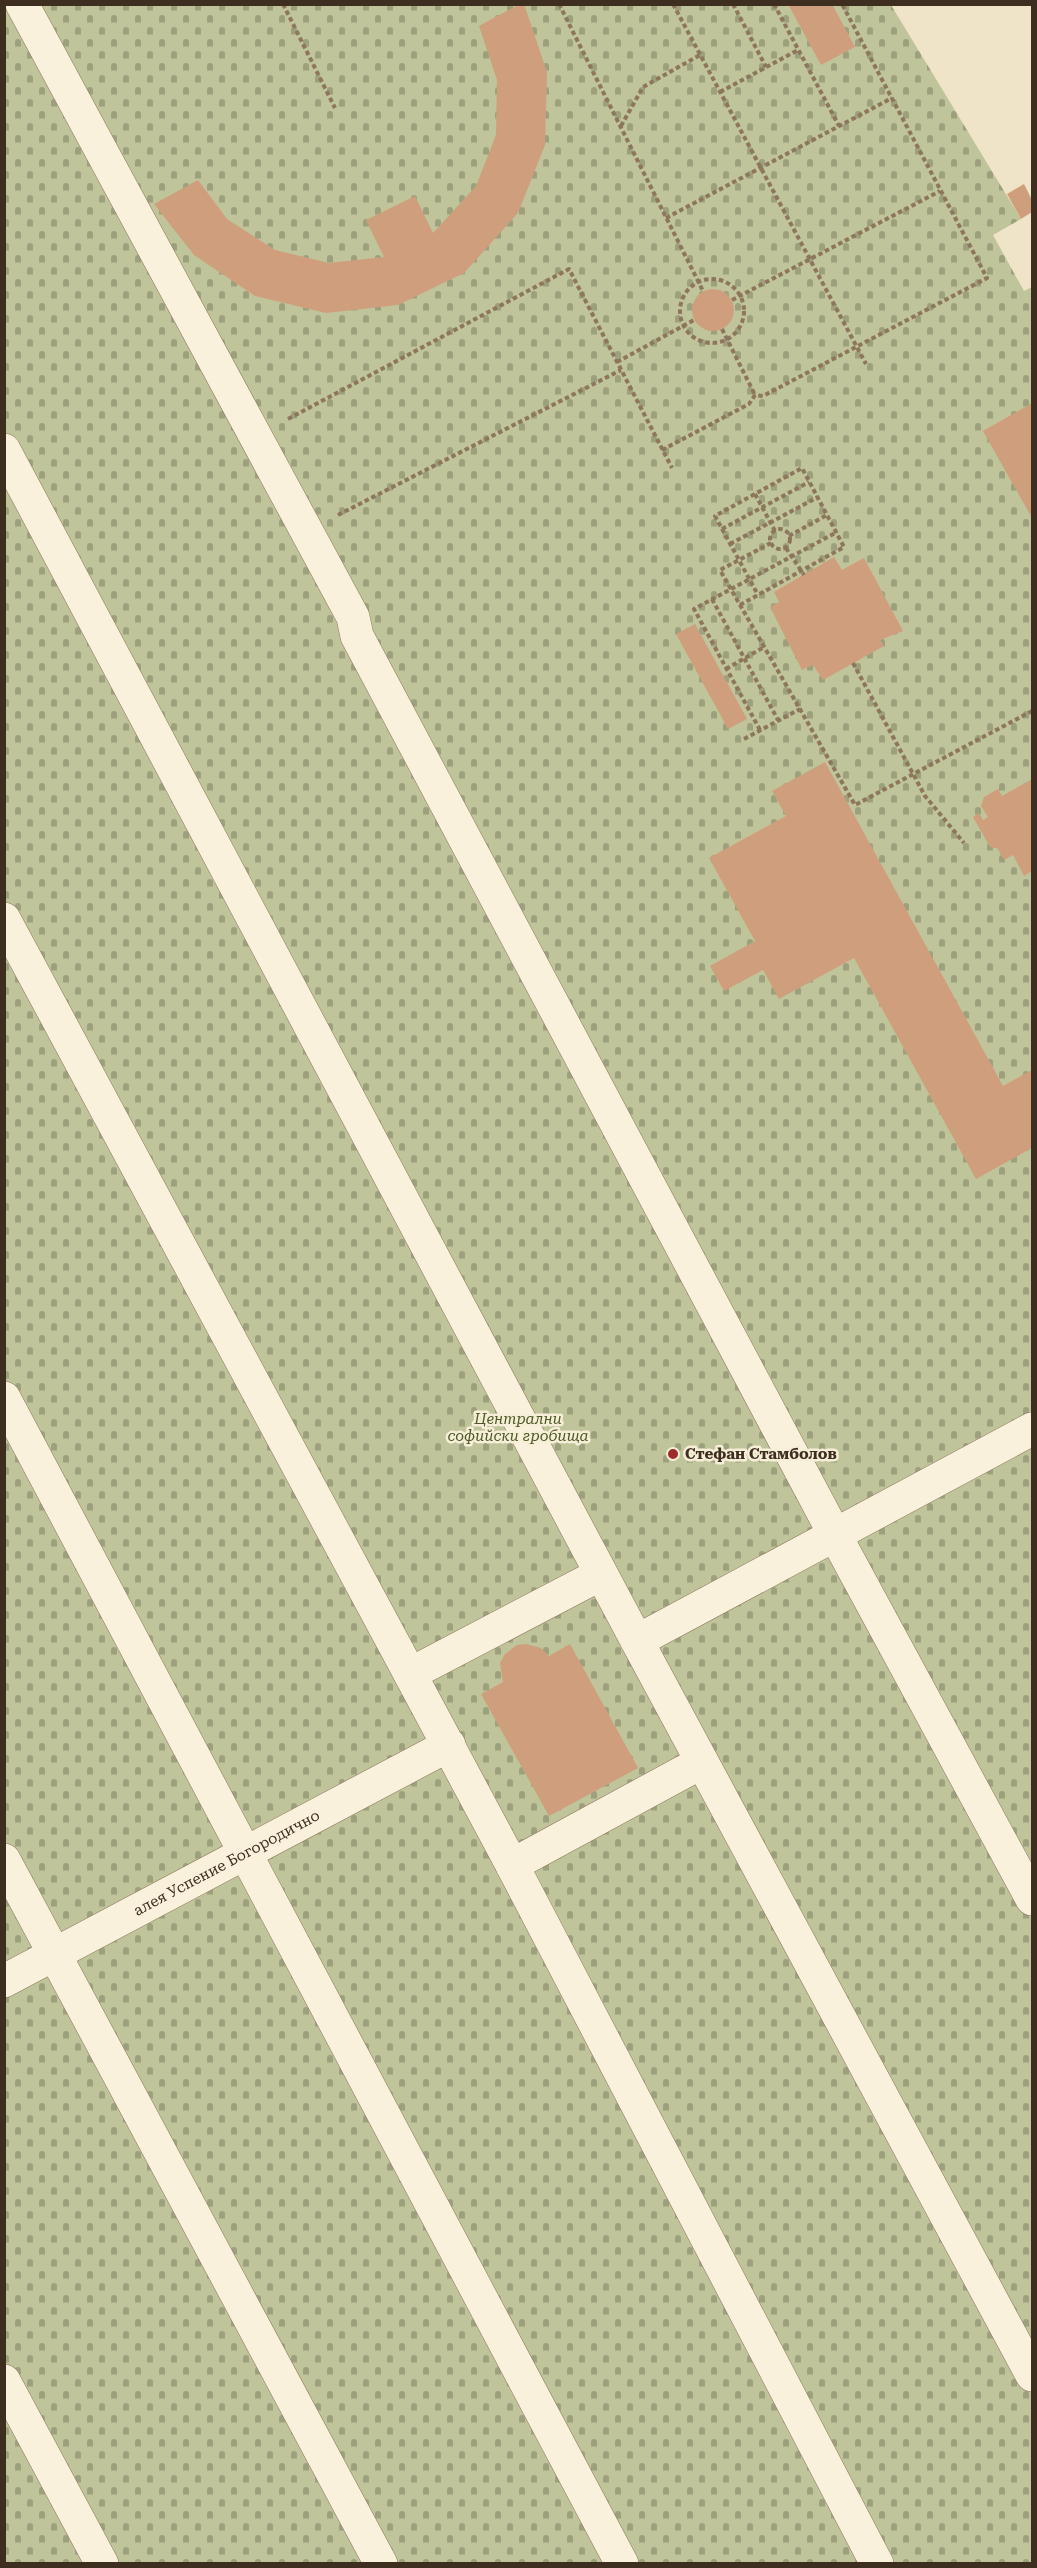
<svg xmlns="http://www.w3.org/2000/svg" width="1037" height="2568" font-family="'Roboto Serif',serif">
	<defs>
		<pattern id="cemetery-stones" width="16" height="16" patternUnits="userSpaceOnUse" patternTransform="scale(1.5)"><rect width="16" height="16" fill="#bfc49a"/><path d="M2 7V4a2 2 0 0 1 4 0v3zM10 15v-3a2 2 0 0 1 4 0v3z" fill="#9ca07d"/></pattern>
	</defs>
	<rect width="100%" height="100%" fill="#f0e4c8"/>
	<!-- cemetery -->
	<path fill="url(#cemetery-stones)" d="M5 5H891L1021 219 993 235 1024 291 1032 287V2563L5 2564Z"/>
	<!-- building -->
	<g fill="#cf9f7d">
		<path d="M520 4H524L547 72 545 145 518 213 464 273 398 305 326 313 255 296 194 255 154 204 198 180 227 219 275 250 329 263 384 257 366 220 415 196 433 233 476 186 496 135 497 80 479 26Z"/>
		<path d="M788 4H832L855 47 821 65Z"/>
		<path d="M1024 184 1032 200V212L1021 219 1007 194Z"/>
		<circle cx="713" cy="310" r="21"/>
		<path d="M1032 403V518L983 431Z"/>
		<path d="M834 557 842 570 864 558 903 631 880 640 884 646 823 680 813 665 802 670 770 607 779 602 774 592Z"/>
		<path d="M695 624 747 719 728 729 676 634Z"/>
		<path d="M825 762 1003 1086 1032 1070V1148L976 1179 854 958 779 999 763 970 724 991 710 966 755 941 709 858 786 816 772 791Z"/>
		<path d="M1032 779V871L1024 876 1013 855 1004 860 997 848 990 847 973 817 979 813 983 820 988 817 981 806 984 797 998 789 1002 796Z"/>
		<path d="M526 1644 541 1648 549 1656 570 1644 638 1768 549 1816 481 1694 503 1682 500 1663 505 1654 517 1645Z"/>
	</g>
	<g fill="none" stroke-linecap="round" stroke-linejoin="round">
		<defs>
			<g id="minor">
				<path d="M22 4 353 617 357 636 835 1535 1032 1899"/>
				<path d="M4 450 637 1641 1032 2375"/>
				<path d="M4 919 410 1674"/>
				<path d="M4 1398 622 2564"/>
				<path d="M601 1574 410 1674 512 1865 702 1762"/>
				<path d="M637 1641 1032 1429"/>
				<path d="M4 1860 381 2564"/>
				<path d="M512 1865 877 2564"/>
				<path id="s1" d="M4 1981 449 1745"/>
				<path d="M4 2381 102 2564"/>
			</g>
		</defs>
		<!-- minor casing -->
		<use href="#minor" stroke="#8d765c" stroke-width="34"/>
		<!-- path -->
		<g stroke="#8d765c" stroke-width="4" stroke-dasharray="4.5 3" stroke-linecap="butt">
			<path d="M283 4 335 108"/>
			<path d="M559 4 703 291"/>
			<path d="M673 4 866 364"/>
			<path d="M733 4 766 67"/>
			<path d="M774 4 839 126"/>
			<path d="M720 92 798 50"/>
			<path d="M621 126 643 87 700 55"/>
			<path d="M666 218 892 98"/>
			<circle cx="712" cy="311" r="32"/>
			<path d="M732 300 940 191"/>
			<path d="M722 329 755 395"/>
			<path d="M617 362 694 320"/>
			<path d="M288 419 569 269 672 468"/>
			<path d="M662 450 749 404 755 395 763 396 987 278 842 4"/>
			<path d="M755 494 775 531"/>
			<path d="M338 515 621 370"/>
			<path d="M722 529 809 482"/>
			<circle cx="780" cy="539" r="10"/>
			<path d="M789 536 827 515"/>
			<path d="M771 543 720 570 855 805 1032 711"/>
			<path d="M730 544 818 497"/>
			<path d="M786 548 804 575"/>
			<path d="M712 599 778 720"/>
			<path d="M740 605 844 547 802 468 715 516 758 595"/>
			<path d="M853 663 925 796 964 843"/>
			<path d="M726 669 764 647"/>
			<path d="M760 730 694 609 837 532"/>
			<path d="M744 739 800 709"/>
		</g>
		<!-- minor -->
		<use href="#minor" stroke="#faf1dc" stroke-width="33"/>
	</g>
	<!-- markers -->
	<circle fill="#9e2a2b" stroke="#f7eed8" stroke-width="2" cx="673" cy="1454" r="6"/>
	<g text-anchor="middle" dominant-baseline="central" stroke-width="5" stroke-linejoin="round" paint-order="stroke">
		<!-- park labels -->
		<g font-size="15" font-style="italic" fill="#4d5a26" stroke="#f7eed8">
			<text x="518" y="1419">Централни<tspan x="518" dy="17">софийски гробища</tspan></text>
		</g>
		<!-- poi labels -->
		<g font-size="15" font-weight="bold" fill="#3d2e20" stroke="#f7eed8" text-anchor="start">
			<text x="685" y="1454">Стефан Стамболов</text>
		</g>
		<!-- street labels -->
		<g font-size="15" fill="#3d2e20" stroke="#f7eed8">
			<text stroke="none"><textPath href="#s1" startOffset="252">алея Успение Богородично</textPath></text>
		</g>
	</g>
	<!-- border -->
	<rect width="1037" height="2568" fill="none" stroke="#3d2e20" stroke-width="12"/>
</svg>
